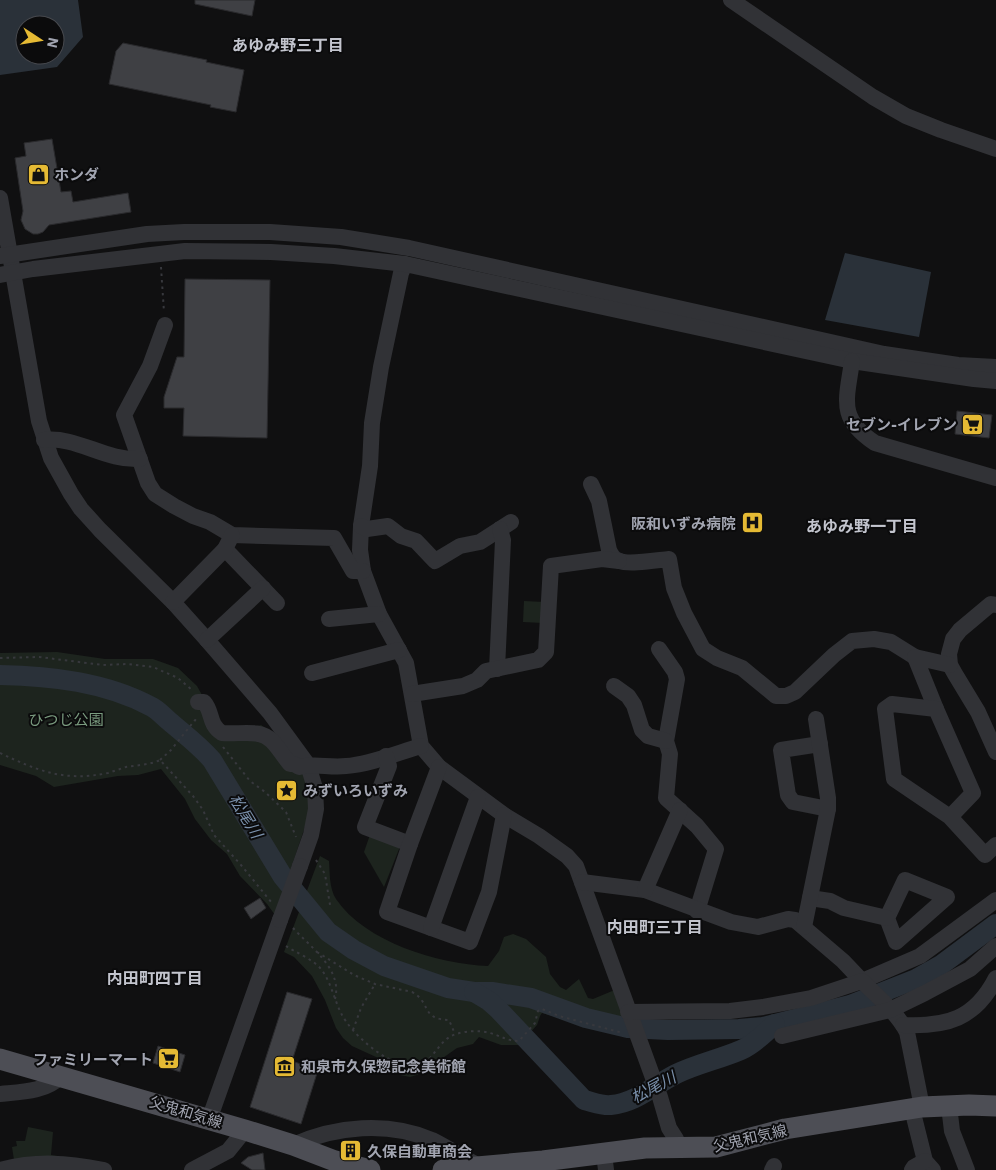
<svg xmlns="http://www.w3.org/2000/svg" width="996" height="1170" font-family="'IBM Plex Sans','Noto Sans JP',sans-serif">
	<rect width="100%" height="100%" fill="#101011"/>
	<!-- green -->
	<g fill="#1d241e">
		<path d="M524 601 544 602 543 623 523 622Z"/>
		<path d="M57 652 105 659H153L178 668 197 686 220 727 247 729 261 725 270 732 302 764 309 795 308 818 275 915 267 904 240 876 227 854 211 840 195 819 185 799 161 769 138 775 118 776 54 787 36 776 0 765V653Z"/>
		<path d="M371 832 401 844 384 887 364 852Z"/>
		<path d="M320 856 329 861C330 873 329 888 336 899 365 942 438 964 488 966L499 951 504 937 513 934 526 939 546 957 550 974 560 987 566 990 579 979 588 998 593 999 617 989 638 1040 542 1013 540 1016 537 1025 519 1045H501L479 1037 473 1044 457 1048 420 1074 410 1077 400 1075 376 1057 352 1046 343 1038 336 1028 325 1000 312 976 294 957 284 952Z"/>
		<path d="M28 1127 53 1132 51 1155 58 1156 57 1158 14 1160 12 1147 17 1146 16 1141H25Z"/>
	</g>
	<!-- water -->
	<g fill="#2a3139" fill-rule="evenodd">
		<path d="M0 0H78L83 37 57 67 0 75ZM25 25H55V55H25Z"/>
		<path d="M845 253 931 272 919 337 825 320Z"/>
	</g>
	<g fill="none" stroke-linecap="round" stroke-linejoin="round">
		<!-- river -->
		<g stroke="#2a3139" stroke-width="20">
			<path d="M0 675C51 676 106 682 152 707 158 710 164 717 169 721 184 734 199 745 212 760L283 877 328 932 354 950 384 966 448 988 474 992H492L531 998 586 1018 628 1028 668 1030 739 1029 763 1027 850 1005 916 979 941 965 996 924"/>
			<path d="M474 992 489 1001 498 1009 584 1100C593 1102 602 1106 611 1105 636 1103 654 1085 676 1074 697 1064 720 1059 741 1050 755 1044 764 1033 775 1024"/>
		</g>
	</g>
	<!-- building -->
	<g fill="#3f4044" stroke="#2a2a2d">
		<path d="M195 0H255L252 16 195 4Z"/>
		<path d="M123 43 207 60 206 62 244 70 236 112 210 107 211 105 109 84 116 51Z"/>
		<path d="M52 139 61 192 71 191 73 202 128 193 131 212 49 225 43 232 38 234H33L25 229 21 220 23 211 15 158 26 156 24 143Z"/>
		<path d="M185 279 270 280 267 438 183 436 184 408H164V397L177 357H184Z"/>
		<path d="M957 411 992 415 989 438 955 434Z"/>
		<path d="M260 898 266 908 251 919 244 908Z"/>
		<path d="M287 992 312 999 292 1061 318 1070 301 1124 250 1107Z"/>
		<path d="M158 1046 185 1055 180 1072 153 1063Z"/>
		<path d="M263 1153 265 1170H252L241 1163 248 1157Z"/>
	</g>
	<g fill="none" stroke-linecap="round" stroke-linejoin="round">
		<!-- path -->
		<g stroke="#37383d" stroke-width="2" stroke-dasharray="2.5 4" stroke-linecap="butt">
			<path d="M161 267 164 312"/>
			<path d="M0 658 39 657 103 665 127 664 153 667 178 678 192 690"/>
			<path d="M223 747 250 781 265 792 286 812 296 837"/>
			<path d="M0 753C38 771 65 782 108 773 114 771 120 769 126 767 137 765 150 765 160 760L193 796 203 810 214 835 241 865 272 903"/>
			<path d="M160 760 171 750 195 720 197 721"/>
			<path d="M316 860 325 874 330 905"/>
			<path d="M293 928C310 947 343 969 335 999"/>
			<path d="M286 946C295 952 314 960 321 969 331 982 334 999 341 1013 351 1034 388 1066 412 1066 434 1066 436 1040 456 1034 466 1031 480 1030 490 1033 501 1036 507 1041 519 1041L535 1023 538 1011 542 1009 559 1016 623 1033"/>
			<path d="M317 952 354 975 375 984 412 992C432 1003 420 1019 449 1020L455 1034"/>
			<path d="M353 1030 361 1008 375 984"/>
		</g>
		<!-- minor -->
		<g stroke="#313236" stroke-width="16">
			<path d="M731 0 873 97 906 116 941 130 996 149"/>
			<path d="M0 198 39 421 51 458 71 494 81 509 100 530 173 602 207 640 270 713 308 765 315 788 316 809 311 835 300 866"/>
			<path d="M0 256 147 234 184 232H270L341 237 409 248 884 354 958 365 996 367"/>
			<path d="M405 264 401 273 381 367 372 423 370 466 361 526 360 550 363 571 379 614 406 663 421 746 439 767 504 815 539 836 567 856 576 866 660 1097 669 1128 676 1139 678 1148"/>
			<path d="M0 275 33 269 185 251 271 252 334 256 405 264 852 361 974 379 996 381"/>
			<path d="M165 325 150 366 124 415 148 483 155 494 174 506 193 516 210 522 232 535 334 538 353 571H363"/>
			<path d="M852 361C847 399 837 418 875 443L996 478"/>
			<path d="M44 440C77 436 105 461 140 459"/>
			<path d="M591 484 599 501 609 550C611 555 614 560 620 561 629 565 658 560 669 559L674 588 684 613 703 649 717 658 742 668 776 696H786L795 692 834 655 852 641 874 639 891 642 915 657"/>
			<path d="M361 526 367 529 388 526 401 536 416 541 435 561 460 546 480 542 511 522"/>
			<path d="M225 549 277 603"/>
			<path d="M173 602 225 549 232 535"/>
			<path d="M996 605 991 604 960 630 953 639 949 654 950 665 955 674 978 712 996 752"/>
			<path d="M329 619 379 614"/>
			<path d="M207 640 263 588"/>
			<path d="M659 649 675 672 677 679 666 741 670 754 666 798 697 826 716 849 697 911"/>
			<path d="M497 669 503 540 500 529"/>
			<path d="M312 673 399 650"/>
			<path d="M614 686 628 696 634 705 642 730 648 736 666 741"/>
			<path d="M412 694 463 686 477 680 486 671 538 660 546 652 551 566 602 559 619 561"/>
			<path d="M198 702H204C213 712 208 724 222 733 239 735 259 728 272 741 279 748 284 757 290 764H294L299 767C314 763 330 768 346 766 371 764 397 753 421 746"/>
			<path d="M936 709 915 657 950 665"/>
			<path d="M820 744 781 750 788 795 793 802 828 809"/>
			<path d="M386 756 389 766 365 827 410 844"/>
			<path d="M439 767 410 844 387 912 470 942 489 892 504 815"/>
			<path d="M950 817 973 793 936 709 892 704 885 709 894 779 950 817 985 855 996 845"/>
			<path d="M905 880 947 897 896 942 887 918Z"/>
			<path d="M582 882 645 890 731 922 758 927 788 919 795 920 843 961 862 981 920 956 996 900"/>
			<path d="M645 890 680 810"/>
			<path d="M810 898 830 901 844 908 887 918"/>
			<path d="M804 927 828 809V798L816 719"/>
			<path d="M431 928 478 797"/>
			<path d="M628 1012 730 1011 763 1007 811 998 862 981C878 997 897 1013 907 1032L922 1107"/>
			<path d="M903 1025C947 1027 975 1019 996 978"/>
			<path d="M782 1036 890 1010 925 993 970 969 996 946"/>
			<path d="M0 1094C21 1092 46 1092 61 1076"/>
			<path d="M949 1106 952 1131 967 1170"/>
			<path d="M912 1109 925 1161 933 1170"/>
			<path d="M209 1120 280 920"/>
			<path d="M293 1145C336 1126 388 1121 432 1140 448 1148 463 1158 479 1166"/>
			<path d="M604 1154 606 1170"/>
			<path d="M0 1170C37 1160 67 1163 104 1170"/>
			<path d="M192 1170 228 1151 245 1130"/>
			<path d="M772 1170 774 1166"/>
			<path d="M912 1170 914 1167 925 1161"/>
		</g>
		<!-- major -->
		<g stroke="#4d4e55" stroke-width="21">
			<path d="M0 1059 245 1130 293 1145 335 1161 370 1170"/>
			<path d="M443 1170 543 1161 645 1148 716 1147 785 1129 922 1107 969 1105 996 1106"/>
		</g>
		<!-- minor-bridge -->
		<path stroke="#313236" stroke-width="16" d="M280 920 300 866"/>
	</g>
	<!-- icons -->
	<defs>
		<symbol id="shop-square" viewBox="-11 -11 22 22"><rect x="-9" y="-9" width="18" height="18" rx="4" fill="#e5ba34" stroke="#0b0b0c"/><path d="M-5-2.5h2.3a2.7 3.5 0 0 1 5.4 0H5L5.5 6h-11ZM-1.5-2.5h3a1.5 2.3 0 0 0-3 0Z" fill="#111"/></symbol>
		<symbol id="supermarket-square" viewBox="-11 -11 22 22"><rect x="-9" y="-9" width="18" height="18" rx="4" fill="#e5ba34" stroke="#0b0b0c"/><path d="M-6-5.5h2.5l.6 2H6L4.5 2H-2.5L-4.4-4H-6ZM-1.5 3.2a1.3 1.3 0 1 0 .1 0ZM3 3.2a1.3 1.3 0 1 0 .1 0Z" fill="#111"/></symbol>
		<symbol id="hospital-square" viewBox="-11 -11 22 22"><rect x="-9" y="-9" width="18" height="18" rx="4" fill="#e5ba34" stroke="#0b0b0c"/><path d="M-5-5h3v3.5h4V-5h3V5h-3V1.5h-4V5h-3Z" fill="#111"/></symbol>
		<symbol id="sight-square" viewBox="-11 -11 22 22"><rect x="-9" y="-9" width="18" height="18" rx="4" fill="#e5ba34" stroke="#0b0b0c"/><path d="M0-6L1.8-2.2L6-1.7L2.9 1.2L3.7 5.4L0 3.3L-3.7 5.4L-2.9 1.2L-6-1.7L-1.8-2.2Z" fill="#111"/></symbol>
		<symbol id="museum-square" viewBox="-11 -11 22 22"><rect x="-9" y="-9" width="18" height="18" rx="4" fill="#e5ba34" stroke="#0b0b0c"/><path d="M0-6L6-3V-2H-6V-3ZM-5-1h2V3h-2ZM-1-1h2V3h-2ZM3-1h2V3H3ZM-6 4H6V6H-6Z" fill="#111"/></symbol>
		<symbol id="building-square" viewBox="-11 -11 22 22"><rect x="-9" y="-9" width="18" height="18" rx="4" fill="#e5ba34" stroke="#0b0b0c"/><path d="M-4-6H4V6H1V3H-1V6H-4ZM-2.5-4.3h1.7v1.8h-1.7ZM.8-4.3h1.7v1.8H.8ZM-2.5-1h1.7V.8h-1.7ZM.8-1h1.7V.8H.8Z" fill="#111"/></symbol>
	</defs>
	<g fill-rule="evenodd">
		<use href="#shop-square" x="26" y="162" width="25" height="25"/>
		<use href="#supermarket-square" x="960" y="412" width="25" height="25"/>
		<use href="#hospital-square" x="740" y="510" width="25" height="25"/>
		<use href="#sight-square" x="274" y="778" width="25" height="25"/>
		<use href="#supermarket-square" x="156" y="1046" width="25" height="25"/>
		<use href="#museum-square" x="272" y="1054" width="25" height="25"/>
		<use href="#building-square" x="338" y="1138" width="25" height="25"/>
	</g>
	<g text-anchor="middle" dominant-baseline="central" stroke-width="4" stroke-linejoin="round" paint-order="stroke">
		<!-- poi labels -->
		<g font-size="15" font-weight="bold" fill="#a2a5b1" stroke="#0b0b0c" text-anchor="start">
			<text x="54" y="174">ホンダ</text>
			<text x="957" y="424" text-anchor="end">セブン-イレブン</text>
			<text x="736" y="523" text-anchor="end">阪和いずみ病院</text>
			<text x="303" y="790">みずいろいずみ</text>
			<text x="153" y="1059" text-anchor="end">ファミリーマート</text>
			<text x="301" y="1066">和泉市久保惣記念美術館</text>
			<text x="367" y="1151">久保自動車商会</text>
		</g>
		<!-- park labels -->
		<g font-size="15" fill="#7a9b7f" stroke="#0b0b0c">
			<text x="66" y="719">ひつじ公園</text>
		</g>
		<!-- street labels -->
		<g font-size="15" fill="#a2a5b1" stroke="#0b0b0c">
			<text transform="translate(186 1112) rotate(17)">父鬼和気線</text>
			<text transform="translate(750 1138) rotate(-13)">父鬼和気線</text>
		</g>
		<!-- neighbourhood labels -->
		<g font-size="16" font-weight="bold" fill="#c3c5ce" stroke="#0b0b0c">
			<text x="288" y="45">あゆみ野三丁目</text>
			<text x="862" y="526">あゆみ野一丁目</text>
			<text x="655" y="927">内田町三丁目</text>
			<text x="155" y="978">内田町四丁目</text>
		</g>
		<!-- water labels -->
		<g font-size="16" font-style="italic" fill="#7a90ab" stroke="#0b0b0c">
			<text transform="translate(246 816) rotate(59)">松尾川</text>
			<text transform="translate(653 1087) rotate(-28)">松尾川</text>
		</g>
	</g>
	<!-- north arrow -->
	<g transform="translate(40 40) rotate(102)"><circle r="24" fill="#0b0b0c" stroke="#47494e"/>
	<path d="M0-4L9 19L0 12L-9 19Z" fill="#e5ba34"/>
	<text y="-8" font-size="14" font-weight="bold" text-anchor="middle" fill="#a2a5b1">N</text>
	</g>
</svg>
